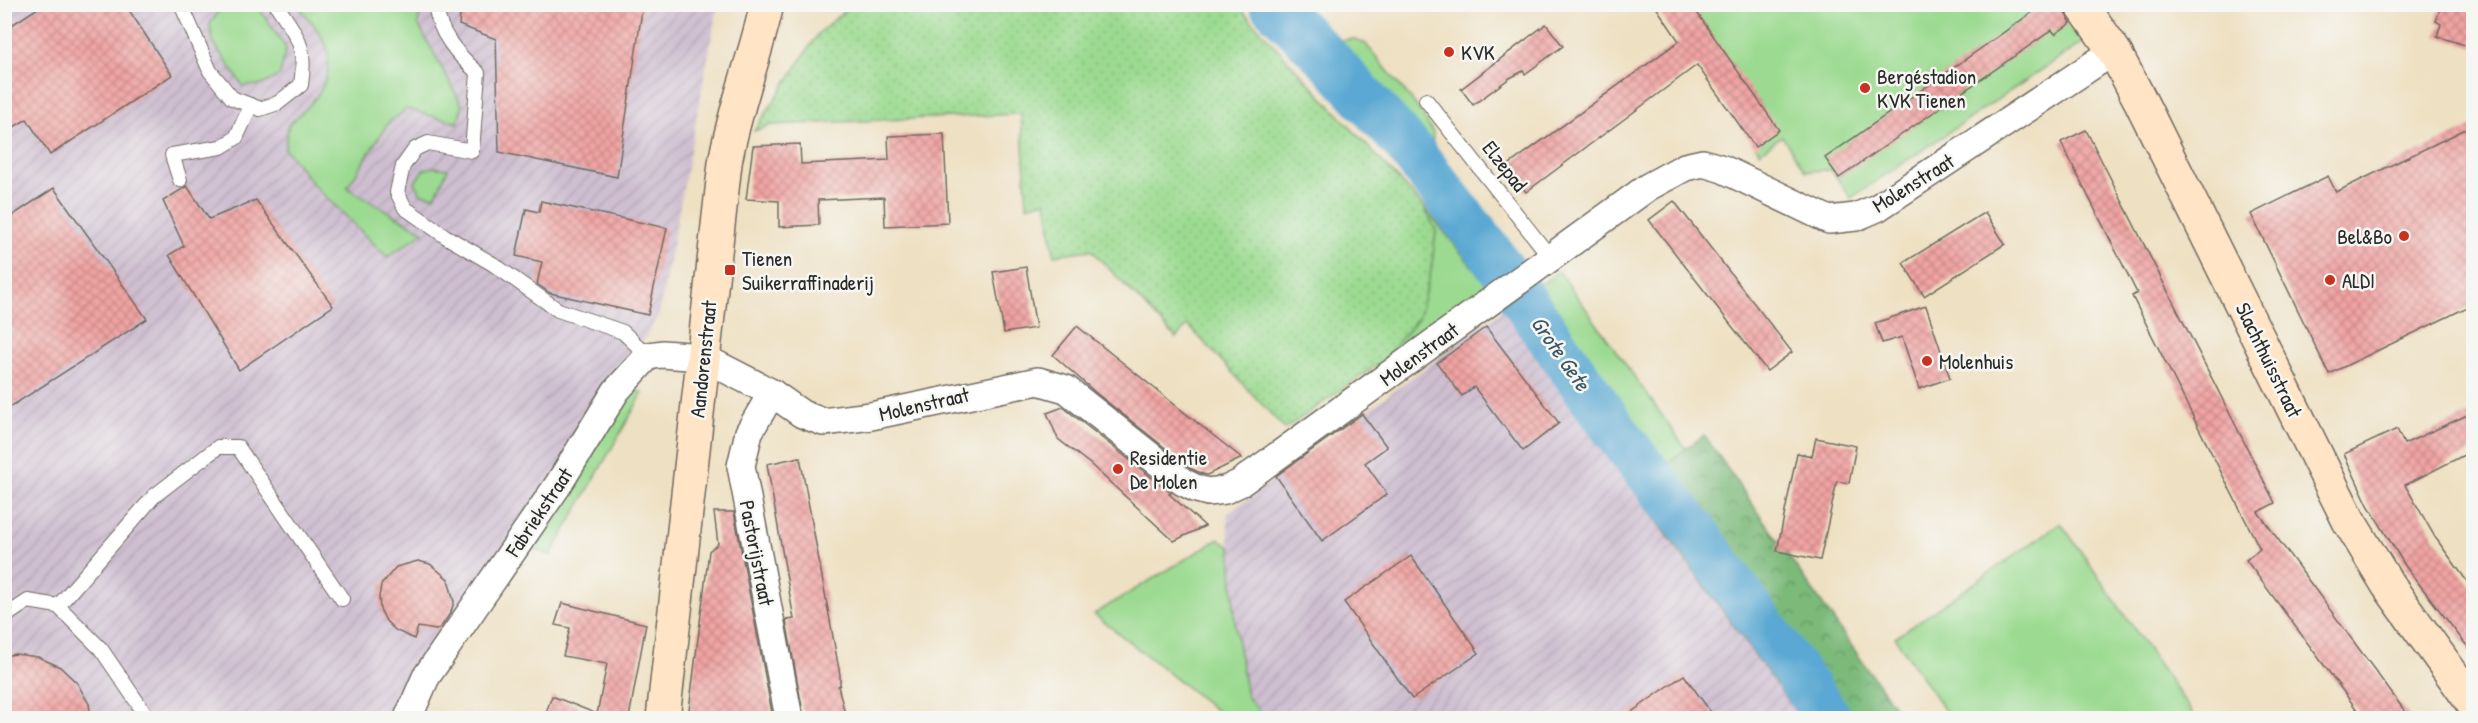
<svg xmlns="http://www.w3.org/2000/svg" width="2478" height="723" font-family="'Patrick Hand',sans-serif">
	<defs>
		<pattern id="industrial-furrows" width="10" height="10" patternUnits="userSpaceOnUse" patternTransform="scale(1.5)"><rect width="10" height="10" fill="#cebed0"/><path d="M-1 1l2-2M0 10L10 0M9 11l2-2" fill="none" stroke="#b1a3b3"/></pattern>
		<pattern id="forest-crowns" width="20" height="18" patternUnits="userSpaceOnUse" patternTransform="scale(1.5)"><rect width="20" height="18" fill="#7cba7a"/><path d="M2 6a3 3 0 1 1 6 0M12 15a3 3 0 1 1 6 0" fill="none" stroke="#669764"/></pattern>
		<pattern id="park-dots" width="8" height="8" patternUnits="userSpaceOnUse" patternTransform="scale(1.5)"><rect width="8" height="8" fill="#9bda90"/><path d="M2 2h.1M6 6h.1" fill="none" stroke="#86bb7c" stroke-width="1.8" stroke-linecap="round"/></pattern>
		<pattern id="building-cross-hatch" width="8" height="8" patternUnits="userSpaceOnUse" patternTransform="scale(1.5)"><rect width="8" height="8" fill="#f1a4a3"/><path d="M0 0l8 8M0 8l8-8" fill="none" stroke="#c38685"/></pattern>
	</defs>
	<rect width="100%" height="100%" fill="#f6f6f2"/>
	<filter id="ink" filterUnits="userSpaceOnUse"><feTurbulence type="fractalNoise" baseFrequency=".0167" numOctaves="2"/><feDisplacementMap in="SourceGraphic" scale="12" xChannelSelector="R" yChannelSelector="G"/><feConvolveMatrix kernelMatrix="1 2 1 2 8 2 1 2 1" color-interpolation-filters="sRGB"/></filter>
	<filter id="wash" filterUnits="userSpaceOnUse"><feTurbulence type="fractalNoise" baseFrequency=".008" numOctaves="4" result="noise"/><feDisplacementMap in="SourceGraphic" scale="24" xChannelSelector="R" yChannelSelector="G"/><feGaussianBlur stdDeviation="1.35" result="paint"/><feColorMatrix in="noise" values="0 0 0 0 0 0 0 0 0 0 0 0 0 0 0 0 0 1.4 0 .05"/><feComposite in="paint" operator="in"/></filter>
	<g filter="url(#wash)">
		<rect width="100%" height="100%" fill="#eee0c2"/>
		<!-- industrial -->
		<g fill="url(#industrial-furrows)">
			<path d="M4 5H718L659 314 631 362 397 718H5Z"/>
			<path d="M1507 307 1638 495 1801 718H1266L1247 697 1235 624 1227 514Z"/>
		</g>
		<!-- grass -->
		<g fill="#9bda90" stroke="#63825e" stroke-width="1.5">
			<path d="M223 5H257L286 48 280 75 262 85 243 86 213 42 210 24Z"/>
			<path d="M298 5H421L418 24 462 105 458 123 407 109 388 123 347 188 424 232 387 257 313 184 285 149 288 125C310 107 333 84 328 53 326 37 308 18 298 5Z"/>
			<path d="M1656 5H2061L2086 40 1851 198 1831 170 1805 171 1782 136 1760 152Z"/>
			<path d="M1355 39 1365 43 1415 104 1433 132 1432 156 1394 113 1341 40Z"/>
			<path d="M433 167 448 169 435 196 421 194 415 182 423 170Z"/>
			<path d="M1424 207 1487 285 1384 360 1418 318 1431 271 1436 231Z"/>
			<path d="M1559 271 1686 449 1667 463 1675 474 1666 480 1531 292Z"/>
			<path d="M632 390 643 393 551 555 527 547Z"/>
			<path d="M2061 523 2196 718H1950L1895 638Z"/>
			<path d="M1219 539 1231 548 1235 624 1247 697 1266 718H1226L1094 614Z"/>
		</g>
		<!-- forest -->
		<path fill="url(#forest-crowns)" stroke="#547252" stroke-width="1.5" d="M1704 435 1902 718H1801L1638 495 1674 475 1667 463Z"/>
		<!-- park -->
		<path fill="url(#park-dots)" stroke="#63825e" stroke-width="1.5" d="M851 5H1237L1424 207 1436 231 1431 271 1418 318 1384 360 1285 429 1188 325 1176 338 1091 250 1054 255 1046 201 1027 206 1021 114 771 125 754 131 818 34Z"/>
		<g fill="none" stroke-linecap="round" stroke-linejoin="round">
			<!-- river -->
			<path stroke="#5aa8d3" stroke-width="46" d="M1272 4 1330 61 1404 142 1487 248 1624 443 1694 530 1829 718"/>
		</g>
		<g id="blocks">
			<!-- building -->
			<g fill="url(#building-cross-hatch)">
				<path d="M44 4H125L172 75 50 155 27 119 4 133V30Z"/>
				<path d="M461 4H643L617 177 499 152 496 39 459 25Z"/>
				<path d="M1654 4H1691L1779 130 1755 147 1697 65 1526 192 1507 166 1679 41Z"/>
				<path d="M2044 4H2060L2071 23 2055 34 2052 30 1839 178 1825 158Z"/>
				<path d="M2442 4H2474V48L2437 36 2441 24 2436 21Z"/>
				<path d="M1546 24 1563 46 1525 74 1523 71 1510 78 1473 105 1461 89Z"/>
				<path d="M2474 125V304L2329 374 2251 214 2328 176 2336 192Z"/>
				<path d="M2086 130 2275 503 2258 512 2410 718H2363L2246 560 2260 549 2132 296 2137 293 2061 142Z"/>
				<path d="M944 134 948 223 885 226 884 197 818 200 819 225 779 227V201L746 199 753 146 800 144 801 164 889 160 888 136Z"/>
				<path d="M187 186 209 219 256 200 333 306 239 370 169 255 184 246 163 201Z"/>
				<path d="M54 188 147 319 4 411V221Z"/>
				<path d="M541 201 667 228 648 315 550 293 537 284 542 262 516 256 526 209 539 212Z"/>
				<path d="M1674 201 1792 352 1767 371 1649 220Z"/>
				<path d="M1985 212 2005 244 1924 296 1903 263Z"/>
				<path d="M1026 267 1036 328 1004 333 993 272Z"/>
				<path d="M1926 306 1950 378 1919 389 1902 337 1882 343 1875 323Z"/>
				<path d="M1077 326 1200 425 1242 458 1207 475 1203 474 1192 469 1096 393 1053 355Z"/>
				<path d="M1486 327 1559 423 1523 451 1474 387 1462 396 1437 363Z"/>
				<path d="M1063 407 1171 493 1169 494 1205 526 1174 541 1090 464 1058 439 1047 413Z"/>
				<path d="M2474 412V450L2405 485 2435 537 2474 591V655L2406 567 2368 505 2344 454 2397 429 2404 444Z"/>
				<path d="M1362 414 1387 447 1365 463 1387 494 1322 541 1276 476Z"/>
				<path d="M1816 438 1856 446 1849 483 1837 481 1820 560 1777 551 1797 453 1812 456Z"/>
				<path d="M800 457 840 675V685L838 686 846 718H804L786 620 794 619 767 464Z"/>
				<path d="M714 512H734L773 718H688L709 551 718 544Z"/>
				<path d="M1411 556 1479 653 1412 699 1344 602Z"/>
				<path d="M418 561 430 564 448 579 454 602 451 612 441 627 436 630 418 627 414 639 395 630 386 621 380 609 379 597 381 585 396 567Z"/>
				<path d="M562 603 646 624 629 718H544L552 696 597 714 607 664 563 656 570 628 555 625Z"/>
				<path d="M15 654 38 657 60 667 77 683 89 704 91 718H4V656Z"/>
				<path d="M1684 675 1715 718H1623Z"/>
			</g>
		</g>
	</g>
	<g filter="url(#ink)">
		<use href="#blocks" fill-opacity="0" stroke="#6f6a60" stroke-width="1.5"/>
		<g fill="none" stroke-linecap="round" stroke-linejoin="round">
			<defs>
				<g id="lane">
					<path d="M181 4 210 71 232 98 260 109 278 103 301 85C307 44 297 37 276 4"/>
					<path d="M435 4C439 34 457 54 478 73L472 151 428 143 415 149 403 166 397 192 405 208 445 236 493 264 558 310 623 332 648 356"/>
					<path d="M1426 100 1551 258"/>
					<path d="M180 180 172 155 221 147 236 138 251 105"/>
					<path d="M58 606 154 496 218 447H238L342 599"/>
					<path d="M4 617 28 601 58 606 101 649 148 718"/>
				</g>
				<g id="street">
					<path d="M772 393 749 432 741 466 789 718"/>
					<path d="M408 718 426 677 558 485 616 391 648 356 662 354 702 357 772 393 802 414 823 422 871 416 1038 381 1066 389 1183 482 1197 489 1208 492 1225 490 1240 483 1648 187 1685 167 1703 163 1723 169 1829 220 1856 217 1877 208 2114 51"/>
				</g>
				<g id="secondary">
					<path d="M2081 4 2114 51 2140 100 2349 521 2388 585 2474 705"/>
					<path d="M663 718 725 163C734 109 755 59 767 4"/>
				</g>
			</defs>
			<!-- lane casing -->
			<use href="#lane" stroke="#6f6a60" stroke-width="16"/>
			<!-- street casing -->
			<use href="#street" stroke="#6f6a60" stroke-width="30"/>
			<!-- secondary casing -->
			<use href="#secondary" stroke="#6f6a60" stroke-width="36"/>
			<!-- lane -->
			<use href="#lane" stroke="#fff" stroke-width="14"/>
			<!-- street -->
			<use href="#street" stroke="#fff" stroke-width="27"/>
			<!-- secondary -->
			<use href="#secondary" stroke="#ffe4c6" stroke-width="33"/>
		</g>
	</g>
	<!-- markers -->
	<g fill="#c8321e" stroke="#f6f6f2" stroke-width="2">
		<circle cx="1449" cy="52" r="6"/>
		<circle cx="1865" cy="88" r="6"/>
		<circle cx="2404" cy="236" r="6"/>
		<rect x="724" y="264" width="12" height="12" rx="3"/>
		<circle cx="2330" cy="280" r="6"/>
		<circle cx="1927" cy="361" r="6"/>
		<circle cx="1118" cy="469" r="6"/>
	</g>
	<g text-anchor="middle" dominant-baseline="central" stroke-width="5" stroke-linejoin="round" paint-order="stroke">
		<!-- poi labels -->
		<g font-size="21" fill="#2b2b2b" stroke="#f6f6f2" text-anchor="start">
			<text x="1461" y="52">KVK</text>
			<text x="1877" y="76">Bergéstadion<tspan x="1877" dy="24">KVK Tienen</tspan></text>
			<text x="2392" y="236" text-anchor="end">Bel&amp;Bo</text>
			<text x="742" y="258">Tienen<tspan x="742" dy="24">Suikerraffinaderij</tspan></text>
			<text x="2342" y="280">ALDI</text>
			<text x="1939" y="361">Molenhuis</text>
			<text x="1130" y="457">Residentie<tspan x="1130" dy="24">De Molen</tspan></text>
		</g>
		<!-- street labels -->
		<g font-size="21" fill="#2b2b2b" stroke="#f6f6f2">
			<text transform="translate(1505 166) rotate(52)">Elzepad</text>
			<text transform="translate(1913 183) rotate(-32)">Molenstraat</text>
			<text transform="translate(1419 354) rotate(-36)">Molenstraat</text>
			<text transform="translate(703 359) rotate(-84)">Aandorenstraat</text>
			<text transform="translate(2269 360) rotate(64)">Slachthuisstraat</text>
			<text transform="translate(924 404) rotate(-13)">Molenstraat</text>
			<text transform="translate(539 512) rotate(-56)">Fabriekstraat</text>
			<text transform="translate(757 553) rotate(79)">Pastorijstraat</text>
		</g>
		<!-- water labels -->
		<g font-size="22" font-style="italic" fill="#3b5766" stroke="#f6f6f2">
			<text transform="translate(1561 353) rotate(55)">Grote Gete</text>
		</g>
	</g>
	<!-- margin -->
	<rect width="2478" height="723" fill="none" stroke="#f6f6f2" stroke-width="24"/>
</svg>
